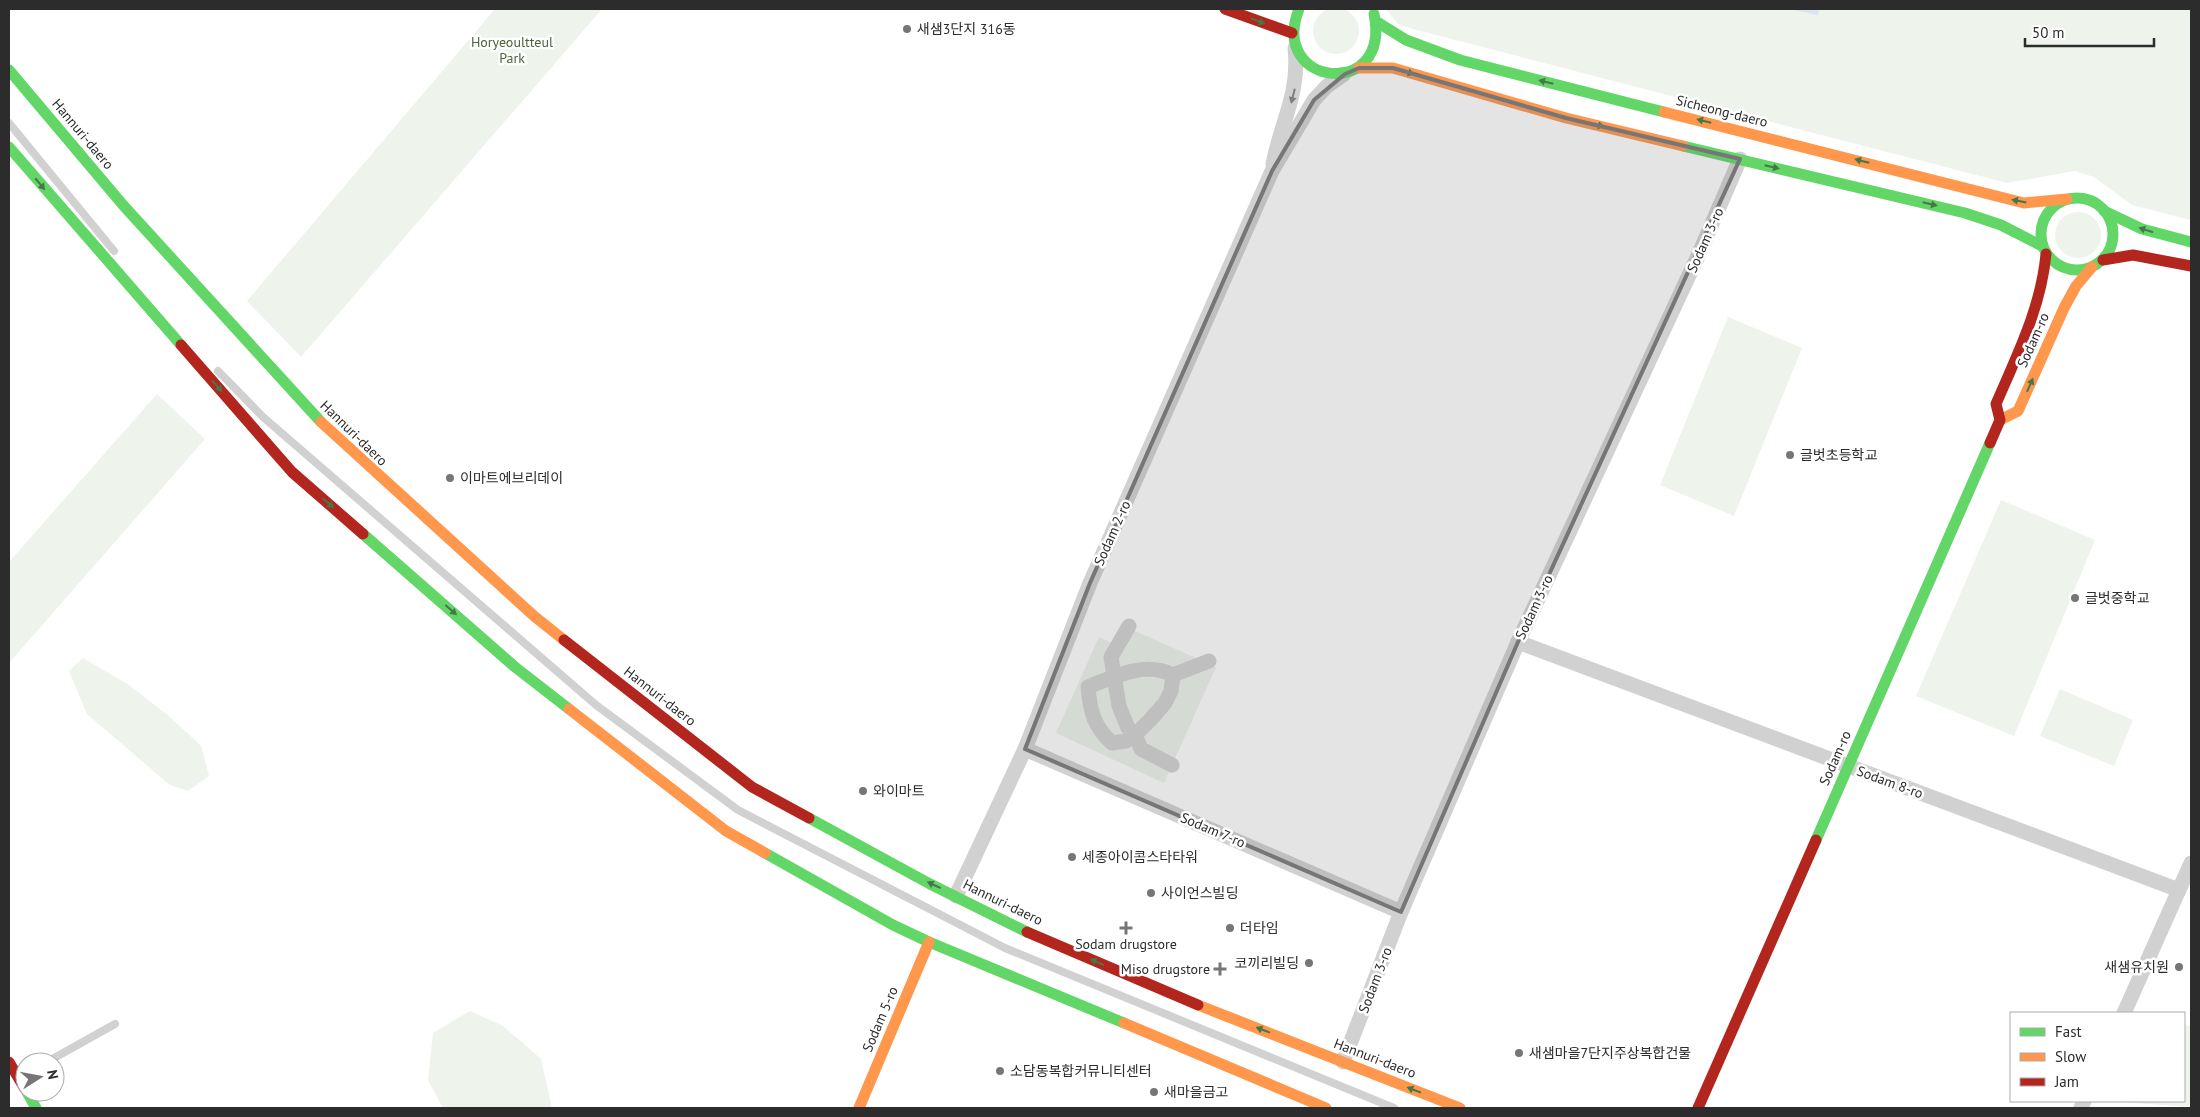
<svg xmlns="http://www.w3.org/2000/svg" width="2200" height="1117" font-family="'PT Sans','Noto Sans KR',sans-serif">
	<rect width="100%" height="100%" fill="#fff"/>
	<!-- green -->
	<g fill="#eef3eb">
		<circle cx="1336" cy="31" r="23"/>
		<path d="M495 9H602L301 357 247 301Z"/>
		<path d="M1386 9H2191V220L2132 205 2094 177 2075 171 2007 183 1413 29 1398 24Z"/>
		<circle cx="2078" cy="235" r="23"/>
		<path d="M1728 317 1802 348 1734 516 1660 485Z"/>
		<path d="M157 394 205 439 9 663V562Z"/>
		<path d="M2001 500 2095 540 2014 736 1916 696Z"/>
		<path d="M1133 630 1216 667 1164 783 1056 733 1099 637 1125 649Z"/>
		<path d="M83 658 129 685 170 717 201 746 209 776 188 791 170 785 87 714 69 671Z"/>
		<path d="M2060 689 2133 720 2114 766 2040 736Z"/>
		<path d="M470 1011 503 1026 541 1059 552 1108H443L428 1080 433 1033Z"/>
		<path d="M2184 1025 2191 1026V1107L2120 1102 2119 1101H2184Z"/>
	</g>
	<!-- water -->
	<path fill="#d8e4ef" d="M1789 9H1819L1818 15Z"/>
	<g fill="none" stroke-linecap="round" stroke-linejoin="round">
		<!-- lane -->
		<g stroke="#d1d1d1" stroke-width="8">
			<path d="M9 123 114 251"/>
			<path d="M218 371 263 417 596 705 738 810 1005 948 1394 1108"/>
			<path d="M47 1062 115 1024"/>
		</g>
		<!-- street -->
		<g stroke="#d1d1d1" stroke-width="15">
			<path d="M1273 164C1281 122 1300 93 1295 48"/>
			<path d="M1129 626 1111 657 1119 706 1128 728 1135 735 1141 749 1172 765"/>
			<path d="M1518 642 2179 890"/>
			<path d="M1173 675 1171 691 1165 703 1151 719 1135 735 1126 741 1112 743C1094 727 1090 711 1088 687 1115 676 1145 661 1173 675L1209 661"/>
			<path d="M1025 749 1401 912"/>
			<path d="M956 896 1025 749 1090 583 1272 171 1314 100 1327 86 1344 74"/>
			<path d="M2124 1013 2191 863"/>
			<path d="M1343 1062 1401 912 1518 642 1698 256 1740 159"/>
			<path d="M2081 1108 2084 1101"/>
		</g>
		<!-- fast -->
		<g stroke="#63d668" stroke-width="11">
			<path d="M1299 9C1268 87 1392 101 1374 14"/>
			<path d="M1377 22 1406 40 1460 60 1664 112"/>
			<path d="M9 70 123 205 321 422"/>
			<path d="M1683 146 1965 213 2001 225 2042 246"/>
			<path d="M9 147 181 345"/>
			<circle cx="2077" cy="234" r="36"/>
			<path d="M2104 211 2142 229 2191 242"/>
			<path d="M363 534 515 667 569 709"/>
			<path d="M809 818 930 884 1027 932"/>
			<path d="M1816 840 1990 443"/>
			<path d="M765 853 893 925 929 942 1124 1023"/>
			<path d="M27 1092 36 1108"/>
		</g>
		<!-- slow -->
		<g stroke="#ff974d" stroke-width="11">
			<path d="M1359 68H1393L1566 118 1683 146"/>
			<path d="M1664 112 2024 203 2067 199"/>
			<path d="M2000 420 2018 411 2064 308 2076 286 2092 267"/>
			<path d="M321 422 534 616 564 640"/>
			<path d="M569 709 726 831 765 853"/>
			<path d="M1198 1005 1460 1108"/>
			<path d="M1124 1023 1326 1108"/>
			<path d="M859 1108 929 942"/>
		</g>
		<!-- jam -->
		<g stroke="#b3261e" stroke-width="11">
			<path d="M1225 9 1292 33"/>
			<path d="M2103 260 2133 255 2191 266"/>
			<path d="M181 345 292 472 363 534"/>
			<path d="M1990 443 2000 420 1996 404C2017 355 2041 308 2046 254"/>
			<path d="M564 640 752 787 809 818"/>
			<path d="M1027 932 1198 1005"/>
			<path d="M9 1062 25 1089"/>
			<path d="M1698 1108 1816 840"/>
		</g>
	</g>
	<!-- one-way arrows -->
	<defs><path id="oneway-solid" d="M-6-.8H1V-3.2L6.5 0L1 3.2V.8H-6Z" transform="scale(1.25)"/></defs>
	<g fill="#457847">
		<use href="#oneway-solid" transform="translate(1258 21) rotate(21)"/>
		<use href="#oneway-solid" transform="translate(1407 72) rotate(17)"/>
		<use href="#oneway-solid" transform="translate(1546 82) rotate(-166)"/>
		<use href="#oneway-solid" transform="translate(1704 121) rotate(-166)"/>
		<use href="#oneway-solid" transform="translate(1597 125) rotate(13)"/>
		<use href="#oneway-solid" transform="translate(1862 161) rotate(-166)"/>
		<use href="#oneway-solid" transform="translate(1772 167) rotate(13)"/>
		<use href="#oneway-solid" transform="translate(40 184) rotate(50)"/>
		<use href="#oneway-solid" transform="translate(2019 201) rotate(-169)"/>
		<use href="#oneway-solid" transform="translate(1930 204) rotate(13)"/>
		<use href="#oneway-solid" transform="translate(2146 230) rotate(-162)"/>
		<use href="#oneway-solid" transform="translate(2030 385) rotate(-66)"/>
		<use href="#oneway-solid" transform="translate(217 386) rotate(49)"/>
		<use href="#oneway-solid" transform="translate(328 503) rotate(41)"/>
		<use href="#oneway-solid" transform="translate(451 610) rotate(41)"/>
		<use href="#oneway-solid" transform="translate(934 885) rotate(-155)"/>
		<use href="#oneway-solid" transform="translate(1097 962) rotate(-156)"/>
		<use href="#oneway-solid" transform="translate(1263 1030) rotate(-159)"/>
		<use href="#oneway-solid" transform="translate(1414 1090) rotate(-159)"/>
	</g>
	<use fill="#7e7e7e" href="#oneway-solid" transform="translate(1293 96) rotate(104)"/>
	<!-- marked area -->
	<path fill="#767676" fill-opacity="0.2" stroke="#767676" stroke-width="4" stroke-linejoin="round" d="M1359 68H1393L1566 118 1740 159 1518 642 1401 912 1025 749 1090 583 1272 171 1314 100 1345 74Z"/>
	<!-- markers -->
	<g fill="#767676" stroke="#fff" stroke-width="2">
		<circle cx="907" cy="29" r="5"/>
		<circle cx="1790" cy="455" r="5"/>
		<circle cx="450" cy="478" r="5"/>
		<circle cx="2075" cy="598" r="5"/>
		<circle cx="863" cy="791" r="5"/>
		<circle cx="1072" cy="857" r="5"/>
		<circle cx="1151" cy="893" r="5"/>
		<path d="M1123.5 920.5h5v5h5v5h-5v5h-5v-5h-5v-5h5z"/>
		<circle cx="1230" cy="928" r="5"/>
		<circle cx="1309" cy="963" r="5"/>
		<circle cx="2179" cy="967" r="5"/>
		<path d="M1217.5 961.5h5v5h5v5h-5v5h-5v-5h-5v-5h5z"/>
		<circle cx="1519" cy="1053" r="5"/>
		<circle cx="1000" cy="1071" r="5"/>
		<circle cx="1154" cy="1092" r="5"/>
	</g>
	<g text-anchor="middle" dominant-baseline="central" stroke-width="5" stroke-linejoin="round" paint-order="stroke">
		<!-- poi labels -->
		<g font-size="14" fill="#2c2c2c" stroke="#fff" text-anchor="start">
			<text x="917" y="29">새샘3단지 316동</text>
			<text x="1800" y="455">글벗초등학교</text>
			<text x="460" y="478">이마트에브리데이</text>
			<text x="2085" y="598">글벗중학교</text>
			<text x="873" y="791">와이마트</text>
			<text x="1082" y="857">세종아이콤스타타워</text>
			<text x="1161" y="893">사이언스빌딩</text>
			<text x="1240" y="928">더타임</text>
			<text x="1126" y="944" text-anchor="middle">Sodam drugstore</text>
			<text x="1299" y="963" text-anchor="end">코끼리빌딩</text>
			<text x="2169" y="967" text-anchor="end">새샘유치원</text>
			<text x="1210" y="969" text-anchor="end">Miso drugstore</text>
			<text x="1529" y="1053">새샘마을7단지주상복합건물</text>
			<text x="1010" y="1071">소담동복합커뮤니티센터</text>
			<text x="1164" y="1092">새마을금고</text>
		</g>
		<!-- park labels -->
		<g font-size="14" fill="#4d643d" stroke="#fff">
			<text x="512" y="42">Horyeoultteul<tspan x="512" dy="16">Park</tspan></text>
		</g>
		<!-- street labels -->
		<g font-size="14" fill="#2c2c2c" stroke="#fff">
			<text transform="translate(1722 111) rotate(14)">Sicheong-daero</text>
			<text transform="translate(83 134) rotate(50)">Hannuri-daero</text>
			<text transform="translate(1705 240) rotate(-66)">Sodam 3-ro</text>
			<text transform="translate(2033 340) rotate(-66)">Sodam-ro</text>
			<text transform="translate(354 433) rotate(44)">Hannuri-daero</text>
			<text transform="translate(1112 533) rotate(-66)">Sodam 2-ro</text>
			<text transform="translate(1534 607) rotate(-65)">Sodam 3-ro</text>
			<text transform="translate(660 696) rotate(38)">Hannuri-daero</text>
			<text transform="translate(1835 758) rotate(-66)">Sodam-ro</text>
			<text transform="translate(1890 782) rotate(20)">Sodam 8-ro</text>
			<text transform="translate(1213 830) rotate(23)">Sodam 7-ro</text>
			<text transform="translate(1003 902) rotate(26)">Hannuri-daero</text>
			<text transform="translate(1375 980) rotate(-69)">Sodam 3-ro</text>
			<text transform="translate(880 1019) rotate(-67)">Sodam 5-ro</text>
			<text transform="translate(1375 1058) rotate(21)">Hannuri-daero</text>
		</g>
	</g>
	<!-- border -->
	<rect width="2200" height="1117" fill="none" stroke="#2c2c2c" stroke-width="20"/>
	<!-- legend -->
	<rect x="2010" y="1012" width="175" height="90" fill="#ffffff" stroke="#ababab"/>
	<rect x="2020" y="1028" width="25" height="8" fill="#63d668" stroke="#ababab"/>
	<text x="2055" y="1037" font-size="15" fill="#2c2c2c">Fast</text>
	<rect x="2020" y="1053" width="25" height="8" fill="#ff974d" stroke="#ababab"/>
	<text x="2055" y="1062" font-size="15" fill="#2c2c2c">Slow</text>
	<rect x="2020" y="1078" width="25" height="8" fill="#b3261e" stroke="#ababab"/>
	<text x="2055" y="1087" font-size="15" fill="#2c2c2c">Jam</text>
	<!-- north arrow -->
	<g transform="translate(40 1077) rotate(79)"><circle r="24" fill="#ffffff" stroke="#ababab"/>
	<path d="M0-4L9 19L0 12L-9 19Z" fill="#767676"/>
	<text y="-8" font-size="14" font-weight="bold" text-anchor="middle" fill="#2c2c2c">N</text>
	</g>
	<!-- scale -->
	<path d="M2025 38v8h129v-8" fill="none" stroke="#2c2c2c" stroke-width="2.5"/>
	<text x="2032" y="38" font-size="15" fill="#2c2c2c" stroke="#ffffff" stroke-width="4" paint-order="stroke">50 m</text>
</svg>
